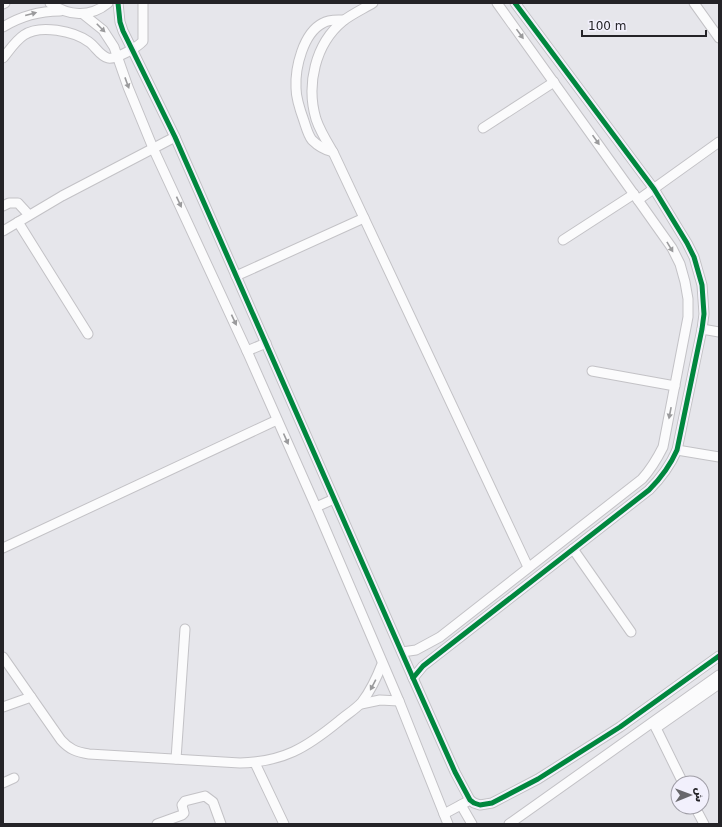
<svg xmlns="http://www.w3.org/2000/svg" width="722" height="827" font-family="'DejaVu Sans','Noto Naskh Arabic',sans-serif">
	<rect width="100%" height="100%" fill="#e6e6eb"/>
	<g fill="none" stroke-linecap="round" stroke-linejoin="round">
		<defs>
			<g id="minor">
				<path d="M50 3C68 16 90 18 108 3"/>
				<path d="M118 3 120 22 123 31 175 137 413 678 455 772 470 800 474 803 480 805 492 803 538 779 620 727 719 656"/>
				<path d="M373 3C363 9 352 14 343 21 315 44 306 85 316 119 320 131 327 142 333 152L528 567"/>
				<path d="M694 3 719 38"/>
				<path d="M3 4 5 3"/>
				<path d="M83 14 103 30 114 47 128 87 153 148 247 351 316 507 399 701 448 824"/>
				<path d="M3 27C21 16 39 11 60 11"/>
				<path d="M3 58C9 51 15 41 24 35 40 24 74 31 89 42 95 46 100 56 108 58 115 60 138 47 143 41V3"/>
				<path d="M483 128 554 82"/>
				<path d="M333 152C325 150 318 146 312 140 308 135 306 127 304 121 300 110 296 99 296 88 295 68 303 33 323 23 329 19 337 20 344 20"/>
				<path d="M638 200 719 142"/>
				<path d="M3 206 9 203H18L29 215"/>
				<path d="M18 222 88 334"/>
				<path d="M3 231 62 196 175 137"/>
				<path d="M563 240 634 194"/>
				<path d="M236 276 364 218"/>
				<path d="M702 329 719 332"/>
				<path d="M247 351 266 343"/>
				<path d="M592 371 675 386"/>
				<path d="M677 450 719 457"/>
				<path d="M316 507 334 499"/>
				<path d="M3 548 277 420"/>
				<path d="M573 549 631 632"/>
				<path d="M402 652 416 650 440 637 642 479C651 469 657 459 663 447L688 317V299L685 282 680 264 672 248 638 200 497 3"/>
				<path d="M3 657 61 740C69 749 76 752 89 754L240 763C283 762 306 748 339 721 346 715 356 709 362 702 371 690 377 677 382 664"/>
				<path d="M413 678 423 666 649 490C661 478 670 466 677 450L702 329 704 314 702 285 694 257 687 243 654 189 515 3"/>
				<path d="M361 704 380 700 399 701"/>
				<path d="M3 707 31 697"/>
				<path d="M654 724 683 783"/>
				<path d="M656 728 719 684"/>
				<path d="M176 759 185 629"/>
				<path d="M255 763 284 824"/>
				<path d="M3 783 14 778"/>
				<path d="M461 805 472 824"/>
				<path d="M695 807 704 824"/>
				<path d="M444 814 470 800"/>
				<path d="M157 824 182 815 184 813 182 805 185 801 205 796 213 802 221 824"/>
				<path d="M509 824 719 675"/>
			</g>
		</defs>
		<!-- minor casing -->
		<use href="#minor" stroke="#c3c2c6" stroke-width="11"/>
		<!-- minor -->
		<use href="#minor" stroke="#fbfbfc" stroke-width="9"/>
		<defs>
			<g id="cycleway">
				<path d="M118 3 120 22 123 31 175 137 413 678 455 772 470 800 474 803 480 805 492 803 538 779 620 727 719 656"/>
				<path d="M413 678 423 666 649 490C661 478 670 466 677 450L702 329 704 314 702 285 694 257 687 243 654 189 515 3"/>
			</g>
		</defs>
		<!-- cycleway casing -->
		<use href="#cycleway" stroke="#f2f0fc" stroke-width="8"/>
		<!-- cycleway -->
		<use href="#cycleway" stroke="#00873e" stroke-width="5"/>
	</g>
	<!-- one-way arrows -->
	<defs><path id="oneway-solid" d="M-6-.8H1V-3.2L6.5 0L1 3.2V.8H-6Z"/></defs>
	<g fill="#9a9a9c">
		<use href="#oneway-solid" transform="translate(31 14) rotate(-15)"/>
		<use href="#oneway-solid" transform="translate(101 28) rotate(45)"/>
		<use href="#oneway-solid" transform="translate(520 34) rotate(54)"/>
		<use href="#oneway-solid" transform="translate(127 83) rotate(70)"/>
		<use href="#oneway-solid" transform="translate(596 140) rotate(55)"/>
		<use href="#oneway-solid" transform="translate(179 202) rotate(65)"/>
		<use href="#oneway-solid" transform="translate(670 247) rotate(59)"/>
		<use href="#oneway-solid" transform="translate(234 320) rotate(65)"/>
		<use href="#oneway-solid" transform="translate(670 413) rotate(101)"/>
		<use href="#oneway-solid" transform="translate(286 439) rotate(66)"/>
		<use href="#oneway-solid" transform="translate(373 685) rotate(118)"/>
	</g>
	<!-- border -->
	<rect width="722" height="827" fill="none" stroke="#242327" stroke-width="8"/>
	<!-- north arrow -->
	<g transform="translate(690 795) rotate(89)"><circle r="19" fill="#f2f0fc" stroke="#a09ea7"/>
	<path d="M0-3L7 15L0 10L-7 15Z" fill="#68676c"/>
	<text y="-6" font-size="11" font-weight="bold" text-anchor="middle" fill="#242327">ش</text>
	</g>
	<!-- scale -->
	<path d="M582 30v6h124v-6" fill="none" stroke="#242327" stroke-width="2"/>
	<text x="588" y="30" font-size="12" fill="#242327" stroke="#f2f0fc" stroke-width="3" paint-order="stroke">100 m</text>
</svg>
